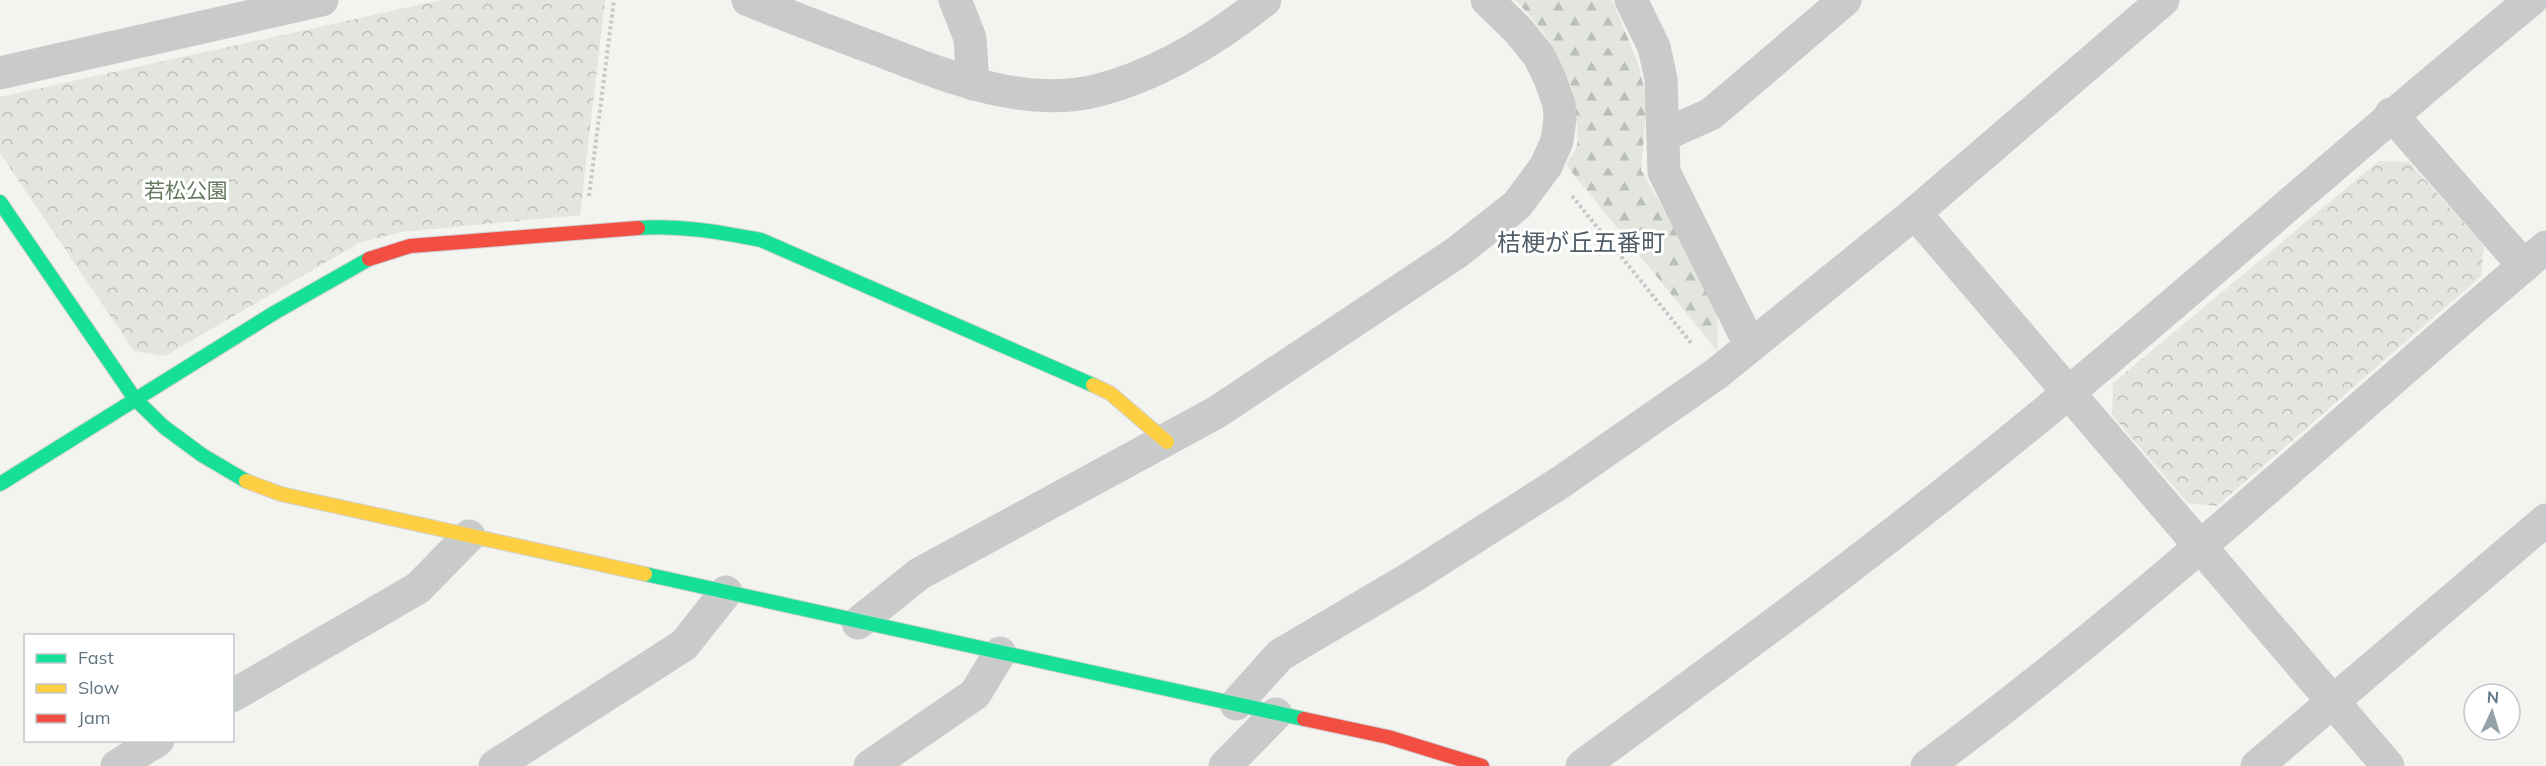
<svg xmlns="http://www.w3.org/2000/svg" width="2546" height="766" font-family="Mulish,'Noto Sans JP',sans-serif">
	<defs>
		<pattern id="forest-firs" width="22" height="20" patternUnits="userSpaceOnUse" patternTransform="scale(1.5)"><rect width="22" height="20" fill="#e2e6de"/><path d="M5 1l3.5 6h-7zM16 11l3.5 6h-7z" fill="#bbbfb9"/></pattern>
		<pattern id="park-crowns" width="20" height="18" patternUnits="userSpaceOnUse" patternTransform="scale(1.5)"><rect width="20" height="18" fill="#e2e6de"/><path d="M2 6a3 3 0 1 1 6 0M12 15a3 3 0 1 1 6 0" fill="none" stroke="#bbbfb9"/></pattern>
	</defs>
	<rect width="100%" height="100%" fill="#f3f3f0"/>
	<!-- forest -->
	<path fill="url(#forest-firs)" d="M1515 0H1610L1614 4 1638 63 1647 100 1641 170 1683 243 1717 313 1718 352 1566 165C1569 159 1576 151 1577 145 1579 139 1577 132 1577 126 1576 76 1550 35 1515 0Z"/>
	<!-- park -->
	<g fill="url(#park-crowns)">
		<path d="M441 0H605L580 215 401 232 359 243 165 356 134 351 0 153V97Z"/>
		<path d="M2379 161 2409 162 2484 246 2481 276 2217 506 2188 503 2112 415 2113 383Z"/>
	</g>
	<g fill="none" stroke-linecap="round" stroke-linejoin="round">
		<defs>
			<g id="fast">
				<path d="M0 202 135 399 164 427 202 455 246 481"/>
				<path d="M638 228C681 225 719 232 761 240L1093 385"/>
				<path d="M0 484 274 313 369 259"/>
				<path d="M645 574 1304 719"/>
			</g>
			<g id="slow">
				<path d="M1093 385 1110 393 1167 442"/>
				<path d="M246 481 281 494 645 574"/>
			</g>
			<g id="jam">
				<path d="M369 259 410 246 638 228"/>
				<path d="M1304 719 1388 737 1482 766"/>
			</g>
		</defs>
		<!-- fast casing -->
		<use href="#fast" stroke="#cfd0d0" stroke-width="16"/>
		<!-- slow casing -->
		<use href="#slow" stroke="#cfd0d0" stroke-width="16"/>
		<!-- jam casing -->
		<use href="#jam" stroke="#cfd0d0" stroke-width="16"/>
		<!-- path -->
		<g stroke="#c8c8c9" stroke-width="4" stroke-dasharray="3 3" stroke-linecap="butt">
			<path d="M589 196 614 0"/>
			<path d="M1572 196 1692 344"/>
		</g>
		<!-- street -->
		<g stroke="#c9cbcb" stroke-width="33">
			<path d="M748 0C789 16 830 32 871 47 941 74 1023 110 1099 90 1161 74 1216 39 1265 0"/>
			<path d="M955 0 970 38 973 84"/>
			<path d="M1631 0 1654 47 1661 79 1664 172 1750 345"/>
			<path d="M0 73 322 0"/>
			<path d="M2391 114 2524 266"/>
			<path d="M1664 135 1711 114 1845 0"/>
			<path d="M1915 213 2388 766"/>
			<path d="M858 623 919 574 1217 412 1456 253 1517 205 1546 166 1557 141 1560 119 1559 104 1549 76 1539 56 1519 31 1487 0"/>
			<path d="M232 696 418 588 469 536"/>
			<path d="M1236 704 1280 655 1412 577 1561 482 1716 374 1915 213 2163 0"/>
			<path d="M117 766 158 740"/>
			<path d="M495 766 684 645 726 592"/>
			<path d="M870 766 975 694 1000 653"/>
			<path d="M1225 766 1276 714"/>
			<path d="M1582 766C1747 645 1912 524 2068 393 2224 263 2374 128 2531 0"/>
			<path d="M1927 766C2144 606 2340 421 2546 247"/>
			<path d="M2257 766 2546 520"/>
		</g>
		<!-- fast -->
		<use href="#fast" stroke="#16e098" stroke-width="14"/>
		<!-- slow -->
		<use href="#slow" stroke="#ffcf43" stroke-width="14"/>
		<!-- jam -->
		<use href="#jam" stroke="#f24e42" stroke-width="14"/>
	</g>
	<g text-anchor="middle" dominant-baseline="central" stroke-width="6" stroke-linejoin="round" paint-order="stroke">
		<!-- park labels -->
		<g font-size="21" fill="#667960" stroke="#fff">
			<text x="186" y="190">若松公園</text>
		</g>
		<!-- quarter labels -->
		<g font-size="24" fill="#505d66" stroke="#fff">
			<text x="1581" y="242">桔梗が丘五番町</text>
		</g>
	</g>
	<!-- legend -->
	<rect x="24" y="634" width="210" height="108" fill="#ffffff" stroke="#c0c8cd" stroke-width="1.5"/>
	<rect x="36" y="654" width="30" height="9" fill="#16e098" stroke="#c0c8cd" stroke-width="1.5"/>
	<text x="78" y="664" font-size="18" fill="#617582">Fast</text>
	<rect x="36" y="684" width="30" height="9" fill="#ffcf43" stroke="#c0c8cd" stroke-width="1.5"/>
	<text x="78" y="694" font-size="18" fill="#617582">Slow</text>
	<rect x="36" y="714" width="30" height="9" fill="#f24e42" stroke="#c0c8cd" stroke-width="1.5"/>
	<text x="78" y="724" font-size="18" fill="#617582">Jam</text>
	<!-- north arrow -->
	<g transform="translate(2492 712) rotate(4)"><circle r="28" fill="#ffffff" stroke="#c0c8cd" stroke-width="1.5"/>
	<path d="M0-4.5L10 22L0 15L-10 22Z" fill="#94a1a8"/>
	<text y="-9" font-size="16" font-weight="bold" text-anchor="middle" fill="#617582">N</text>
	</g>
</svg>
